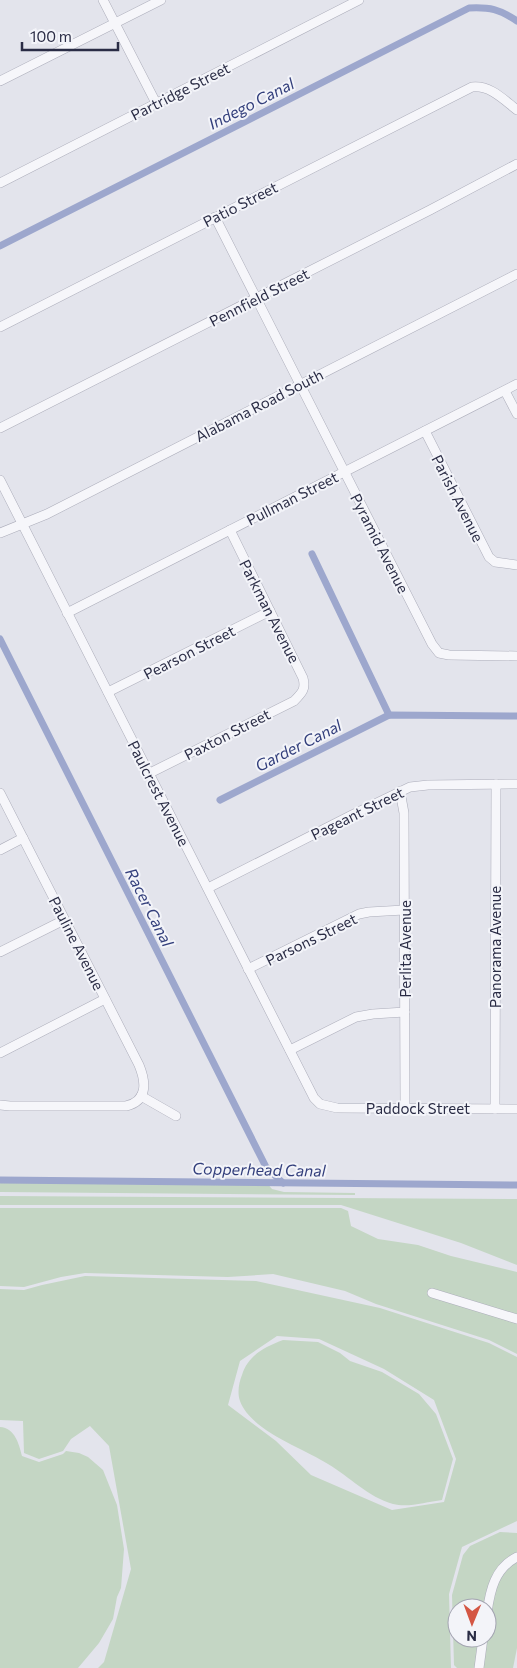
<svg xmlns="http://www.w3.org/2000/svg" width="517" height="1668" font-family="Commissioner,sans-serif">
	<rect width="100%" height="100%" fill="#e3e4ec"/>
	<!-- green -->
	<g fill="#c4d6c4" fill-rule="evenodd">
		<path d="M0 1178 266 1182 272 1189 284 1192 355 1193V1195L0 1192Z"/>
		<path d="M0 1196 517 1199V1265L461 1243 341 1205H0Z"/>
		<path d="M0 1208H341L348 1211 351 1226 378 1239 418 1245 451 1256 517 1272V1354L489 1340 376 1304 345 1291 273 1274 228 1277 85 1273 61 1277 24 1287 0 1286Z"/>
		<path d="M85 1276 256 1281 380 1308 489 1343 517 1357V1521L462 1547 449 1594 451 1668H98L104 1662 131 1569 109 1446 90 1426 71 1439 63 1451 39 1459 24 1453 23 1421 0 1420V1289L24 1290 42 1285ZM277 1336 319 1339 384 1369 434 1400 456 1459 444 1502 392 1510 311 1475 276 1441 228 1405 240 1361Z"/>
		<path d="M283 1340 318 1342 340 1353 350 1361 382 1372 419 1394 436 1414 453 1459 442 1500C426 1502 408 1508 393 1504 368 1497 350 1477 328 1464 303 1448 251 1431 240 1401 237 1393 239 1382 242 1375 248 1355 265 1347 283 1340Z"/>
		<path d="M0 1427C15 1428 19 1444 22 1456L39 1462 63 1454 66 1451 79 1453 88 1457 103 1470 117 1505 124 1549 121 1588 117 1597 113 1619 99 1643 78 1668H0Z"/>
		<path d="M500 1532 517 1533V1648L513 1668H457L454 1665 452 1595 463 1555 470 1546ZM457 1608H487V1638H457Z"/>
	</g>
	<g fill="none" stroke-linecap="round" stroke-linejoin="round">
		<!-- canal -->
		<g stroke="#9da7cd" stroke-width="7">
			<path d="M0 246 469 8C490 7 499 9 517 21"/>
			<path d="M312 554 389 715"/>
			<path d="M0 639 266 1167 283 1183"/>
			<path d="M220 800 389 715 517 716"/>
			<path d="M0 1180 517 1185"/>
		</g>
		<defs>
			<g id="minor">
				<path d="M103 0 156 103"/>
				<path d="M0 81 161 0"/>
				<path d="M0 183 359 0"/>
				<path d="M215 217 432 644 439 653 449 655 517 656"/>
				<path d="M0 327 472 87C490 85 503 99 517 110"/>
				<path d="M505 391 517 414"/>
				<path d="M0 428 430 210 517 164"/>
				<path d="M425 431 489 557 495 562 517 565"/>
				<path d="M0 480 314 1098 320 1104 337 1108 517 1109"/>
				<path d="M0 533 47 514 517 274"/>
				<path d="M67 613 517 384"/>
				<path d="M108 692 270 611"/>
				<path d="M150 773 294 701C302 693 306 689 303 678L230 530"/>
				<path d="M400 791 404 813 405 1108"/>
				<path d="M0 793 139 1065C146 1082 148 1101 126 1106H10L0 1105"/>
				<path d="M0 850 23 838"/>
				<path d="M208 888 352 815 410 787 428 785 517 784"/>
				<path d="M0 952 64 920"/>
				<path d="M248 969 359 914 369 912 404 910"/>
				<path d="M290 1050 356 1017 373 1014 405 1012"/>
				<path d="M0 1053 105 999"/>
				<path d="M141 1096 176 1116"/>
				<path d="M495 1109 496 784"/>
				<path d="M432 1293 517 1319"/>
				<path d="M487 1613C490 1590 495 1568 517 1557"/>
				<path d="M479 1668 483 1638"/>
			</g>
		</defs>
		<!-- minor casing -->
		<use href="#minor" stroke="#acadba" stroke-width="10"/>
		<!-- minor -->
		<use href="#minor" stroke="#f6f6fa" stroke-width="9"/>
	</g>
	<g text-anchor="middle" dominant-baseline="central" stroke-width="4" stroke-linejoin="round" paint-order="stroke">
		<!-- street labels -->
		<g font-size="15" fill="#2a2c45" stroke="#f3f4f9">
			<text transform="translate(180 91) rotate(-27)">Partridge Street</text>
			<text transform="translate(240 204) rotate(-27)">Patio Street</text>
			<text transform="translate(259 297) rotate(-27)">Pennfield Street</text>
			<text transform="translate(259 405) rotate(-27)">Alabama Road South</text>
			<text transform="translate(292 498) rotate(-27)">Pullman Street</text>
			<text transform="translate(458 498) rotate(63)">Parish Avenue</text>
			<text transform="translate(380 543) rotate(63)">Pyramid Avenue</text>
			<text transform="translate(270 611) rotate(63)">Parkman Avenue</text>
			<text transform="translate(189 652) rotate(-27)">Pearson Street</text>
			<text transform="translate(227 734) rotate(-27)">Paxton Street</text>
			<text transform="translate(159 793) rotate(63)">Paulcrest Avenue</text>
			<text transform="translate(357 813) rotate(-26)">Pageant Street</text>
			<text transform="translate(311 939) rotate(-26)">Parsons Street</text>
			<text transform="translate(77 943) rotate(63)">Pauline Avenue</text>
			<text transform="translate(495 947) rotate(-90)">Panorama Avenue</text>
			<text transform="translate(405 949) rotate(-90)">Perlita Avenue</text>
			<text x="418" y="1108">Paddock Street</text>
		</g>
		<!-- water labels -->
		<g font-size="16" font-style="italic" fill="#323e7b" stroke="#f3f4f9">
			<text transform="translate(251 103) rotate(-27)">Indego Canal</text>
			<text transform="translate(298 745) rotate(-27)">Garder Canal</text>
			<text transform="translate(150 907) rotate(63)">Racer Canal</text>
			<text transform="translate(259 1169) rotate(1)">Copperhead Canal</text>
		</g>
	</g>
	<!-- north arrow -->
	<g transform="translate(472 1623) rotate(181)"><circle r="24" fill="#f3f4f9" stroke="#a3a4b1"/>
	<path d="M0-4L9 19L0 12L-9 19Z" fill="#d45644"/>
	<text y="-8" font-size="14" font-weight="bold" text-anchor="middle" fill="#2a2c45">N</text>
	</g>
	<!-- scale -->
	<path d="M22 42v8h96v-8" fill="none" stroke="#2a2c45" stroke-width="2.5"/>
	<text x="30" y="42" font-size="15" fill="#2a2c45" stroke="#f3f4f9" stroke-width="4" paint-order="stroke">100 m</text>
</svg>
